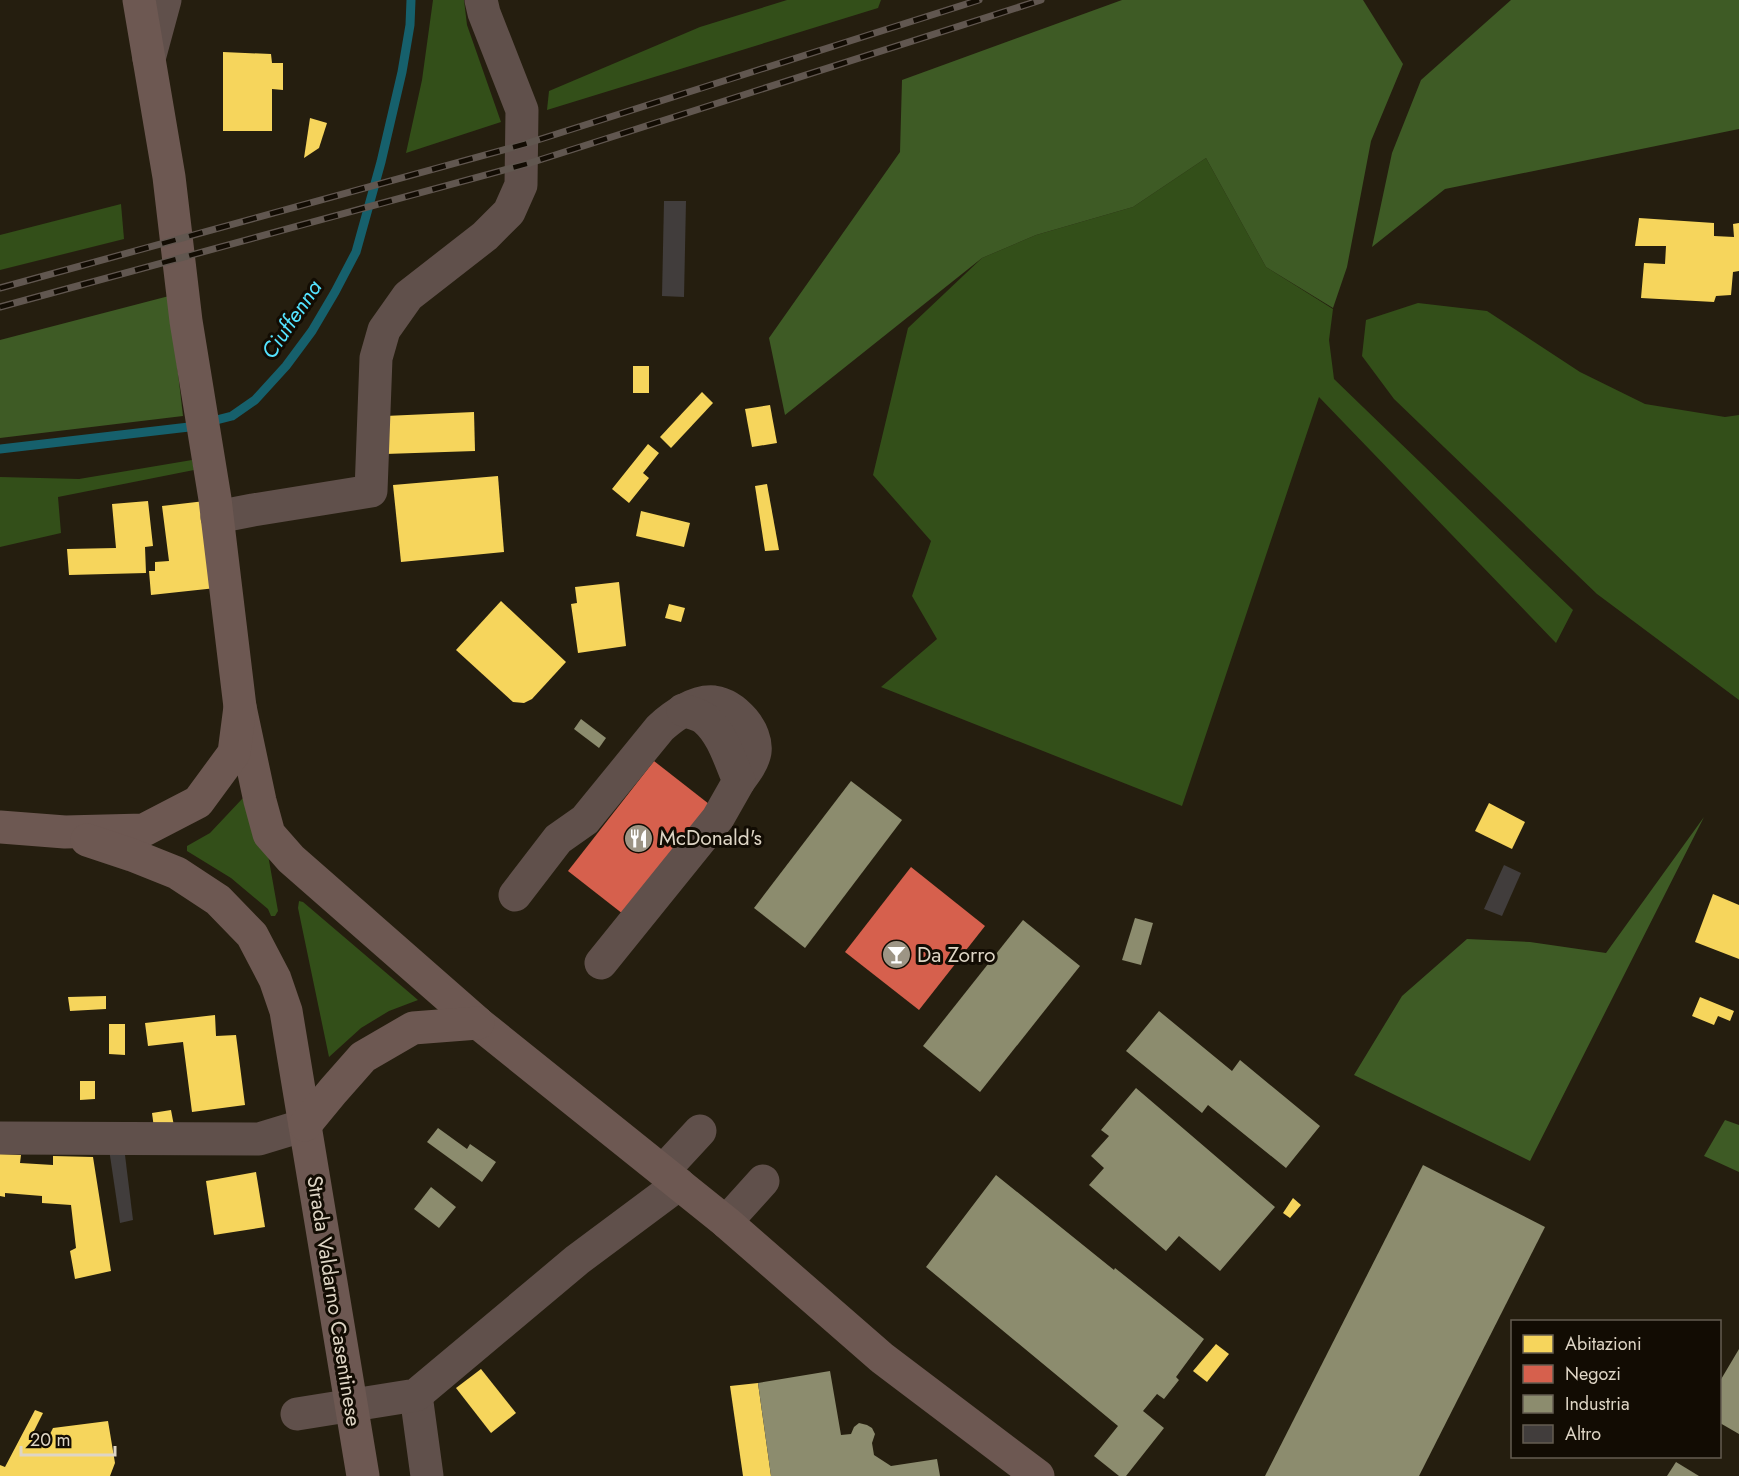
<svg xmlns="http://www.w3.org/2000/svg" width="1739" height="1476" font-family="Jost,sans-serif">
	<rect width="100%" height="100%" fill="#251e0f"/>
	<!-- green -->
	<g fill="#334f19">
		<path d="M433 0H464L467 25 501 122 406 153 422 80Z"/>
		<path d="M787 0H881L878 8 547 110 549 91 700 27Z"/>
		<path d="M1206 158 1266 267 1333 309 1329 340 1334 379 1573 610 1556 643 1319 397 1182 806 881 687 937 639 912 596 931 541 873 475 908 328 982 258 1036 235 1133 207Z"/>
		<path d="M121 204 124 239 0 270V235Z"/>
		<path d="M1418 303 1487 311 1580 372 1645 404 1725 417 1739 415V700L1597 594 1394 399 1362 356 1366 320Z"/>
		<path d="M192 460 194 470 58 497 61 533 0 547V477L79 479Z"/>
		<path d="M247 795 265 838 278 911 275 916H271L268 909 231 878 187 851V846L210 833 242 799Z"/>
		<path d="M299 901 303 902 418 1000 389 1011 361 1028 329 1057 298 908Z"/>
	</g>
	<!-- forest -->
	<g fill="#3e5b25">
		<path d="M1122 0H1363L1403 64 1371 141 1347 267 1333 308 1266 267 1206 158 1133 207 1036 235 982 258 785 415 769 338 900 152 902 80Z"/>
		<path d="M1511 0H1739V129L1445 189 1372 247 1392 153 1421 80Z"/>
		<path d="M169 296 183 416 0 438V340Z"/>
		<path d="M1704 817 1530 1161 1354 1075 1402 996 1467 939 1530 942 1606 953Z"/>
		<path d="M1725 1120 1739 1125V1172L1704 1156Z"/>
	</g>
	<!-- homes -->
	<g fill="#f6d55c">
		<path d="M223 52 271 54 272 63H283V90L272 89V131H223Z"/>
		<path d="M310 118 327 123 319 148 304 158Z"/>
		<path d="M1639 218 1714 223V236L1734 237 1733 224 1739 223V271L1733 272 1731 295 1716 296 1714 302 1641 298 1644 263 1665 264 1666 246H1635Z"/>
		<rect x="633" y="366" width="16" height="27"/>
		<path d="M702 392 713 403 671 448 660 437Z"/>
		<path d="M770 405 777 443 752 447 745 409Z"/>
		<path d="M474 412 475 451 385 454V416Z"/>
		<path d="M648 444 659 453 643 473 649 478 629 503 612 489Z"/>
		<path d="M498 476 504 552 401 562 393 485Z"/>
		<path d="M767 484 779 550 765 551 755 486Z"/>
		<path d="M148 501 153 546 145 547 146 573 69 575 67 549 116 548 112 504Z"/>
		<path d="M205 501 216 588 151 595 149 571H155V562L169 561 162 506Z"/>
		<path d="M641 511 690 523 684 547 636 536Z"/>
		<path d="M619 582 626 646 578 653 571 604 577 603 575 587Z"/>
		<path d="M501 601 566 662 532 699 524 703 513 702 456 650Z"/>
		<path d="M669 604 685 608 681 622 665 618Z"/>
		<path d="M1489 803 1525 822 1512 849 1475 831Z"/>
		<path d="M1713 894 1739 905V959L1695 942Z"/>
		<path d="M106 996V1009L70 1011 68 997Z"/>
		<path d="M1700 997 1734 1011 1730 1021 1718 1016 1714 1025 1692 1016Z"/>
		<path d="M215 1015 216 1036 236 1035 245 1105 192 1112 183 1042 148 1046 145 1023Z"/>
		<path d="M109 1024H125V1055L109 1054Z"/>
		<path d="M80 1081H95V1099L80 1100Z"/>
		<path d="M171 1110 174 1126 154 1128 152 1113Z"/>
		<path d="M0 1154 21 1155 20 1163 53 1165V1156L93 1157 111 1271 75 1279 70 1251 76 1248 71 1205 42 1203V1196L5 1193V1197L0 1196Z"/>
		<path d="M256 1172 265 1227 214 1235 206 1181Z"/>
		<path d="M1293 1198 1301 1205 1290 1218 1283 1213Z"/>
		<path d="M1216 1344 1229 1354 1207 1382 1193 1371Z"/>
		<path d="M481 1369 516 1413 491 1433 456 1388Z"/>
		<path d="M758 1383 771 1476H743L730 1386Z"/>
		<path d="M35 1410 43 1413 30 1439 44 1446 53 1428 108 1421 115 1463 110 1476H0V1465L5 1467Z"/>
	</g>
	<!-- shops -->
	<g fill="#d6604d">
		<path d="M654 761 709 804 623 914 568 871Z"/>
		<path d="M911 867 985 926 919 1010 845 952Z"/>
	</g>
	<!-- industry -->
	<g fill="#8c8c6e">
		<path d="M581 719 606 738 599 748 574 729Z"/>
		<path d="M851 781 902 820 805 948 754 908Z"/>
		<path d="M1135 918 1153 923 1141 965 1122 960Z"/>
		<path d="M1023 920 1080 966 980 1092 923 1046Z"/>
		<path d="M1159 1011 1232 1071 1240 1060 1320 1126 1286 1168 1208 1105 1202 1113 1126 1051Z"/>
		<path d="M1136 1088 1275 1207 1220 1271 1179 1236 1166 1251 1089 1185 1104 1168 1091 1156 1109 1136 1101 1130Z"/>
		<path d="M438 1128 467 1149 470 1144 496 1162 482 1182 427 1142Z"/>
		<path d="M1423 1165 1545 1227 1419 1476H1265Z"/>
		<path d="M996 1175 1114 1270 1115 1268 1204 1339 1176 1377 1179 1380 1164 1399 1157 1394 1143 1411 1164 1428 1126 1476H1119L1094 1456 1118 1426 926 1267Z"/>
		<path d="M431 1187 456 1207 439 1228 414 1209Z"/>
		<path d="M1739 1349V1434L1720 1423V1381Z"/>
		<path d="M830 1371 841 1435 851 1434 854 1427 859 1423 867 1425 872 1428 875 1434 872 1443 874 1455 891 1466 937 1459 940 1476H771L758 1383Z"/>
		<path d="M1676 1462 1699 1476H1667Z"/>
	</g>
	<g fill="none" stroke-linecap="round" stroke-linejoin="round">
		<!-- stream -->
		<path stroke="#16606c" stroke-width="9" d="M0 449 189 427 232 416 255 400 286 366 312 331 335 292 356 252 381 162 402 72 410 25 411 0"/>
	</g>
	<!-- building -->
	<g fill="#413d3c">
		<path d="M664 201H686L684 297 662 296Z"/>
		<path d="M1504 865 1521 873 1502 916 1484 909Z"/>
		<path d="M124 1147 133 1220 120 1223 109 1149Z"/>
	</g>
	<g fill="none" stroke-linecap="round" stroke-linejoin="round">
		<!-- minor -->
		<g stroke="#60504b" stroke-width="33">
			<path d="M149 59 165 0"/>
			<path d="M217 517 253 510 371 491 376 358 384 330 408 296 485 236 509 212 521 185 522 110 484 13 481 0"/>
			<path d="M515 895 558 839 585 820 660 728C673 716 695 700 714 702 735 705 758 731 755 752 753 763 745 773 739 781"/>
			<path d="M601 963 718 818 739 781C730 761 723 734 705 719 699 714 691 713 683 710"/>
			<path d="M0 1138 259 1139 305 1125"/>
			<path d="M663 1171 700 1131"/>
			<path d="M726 1222 763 1181"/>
			<path d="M416 1395 427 1476"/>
			<path d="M297 1414 416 1395 577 1260 679 1184"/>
		</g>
		<!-- major -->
		<g stroke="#6d5852" stroke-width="33">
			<path d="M240 707 260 801 269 834 291 859 478 1023 726 1222 882 1358 1038 1476"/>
			<path d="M0 827 65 832 144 830 198 802 234 753 240 707 215 499 186 321 169 177 139 0"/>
			<path d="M87 840 132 855 177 873 218 900 252 935 275 979 286 1011 363 1476"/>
			<path d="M305 1125 333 1091 363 1057 413 1028 478 1023"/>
		</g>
		<defs>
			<g id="rail">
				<path d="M0 288 525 144 979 0"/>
				<path d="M0 307 530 163 1041 0"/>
			</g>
		</defs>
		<!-- rail casing -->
		<use href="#rail" stroke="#615750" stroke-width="7"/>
		<!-- rail -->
		<use href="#rail" stroke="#120c03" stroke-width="4.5" stroke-dasharray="14" stroke-linecap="butt"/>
	</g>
	<!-- icons -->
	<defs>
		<symbol id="restaurant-disc" viewBox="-11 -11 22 22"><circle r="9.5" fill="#9d9585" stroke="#120c03"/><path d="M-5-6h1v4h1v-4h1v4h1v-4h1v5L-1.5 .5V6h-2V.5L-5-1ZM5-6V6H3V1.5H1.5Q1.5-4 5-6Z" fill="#fff"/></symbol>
		<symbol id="bar-disc" viewBox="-11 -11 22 22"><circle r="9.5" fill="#9d9585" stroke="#120c03"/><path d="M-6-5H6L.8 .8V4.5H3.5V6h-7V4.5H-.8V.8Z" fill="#fff"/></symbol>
	</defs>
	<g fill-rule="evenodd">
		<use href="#restaurant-disc" x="622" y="822" width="33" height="33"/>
		<use href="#bar-disc" x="880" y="938" width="33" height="33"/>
	</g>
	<g text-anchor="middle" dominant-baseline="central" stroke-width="6" stroke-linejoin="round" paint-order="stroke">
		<!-- poi labels -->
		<g font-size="21" fill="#ded5c5" stroke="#120c03" text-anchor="start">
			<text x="659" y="838">McDonald's</text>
			<text x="917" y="955">Da Zorro</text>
		</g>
		<!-- street labels -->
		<g font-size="21" fill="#ded5c5" stroke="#120c03">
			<text transform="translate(334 1301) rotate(81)">Strada Valdarno Casentinese</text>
		</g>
		<!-- water labels -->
		<g font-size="22" font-style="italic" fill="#54e3ff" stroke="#120c03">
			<text transform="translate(291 319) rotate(-56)">Ciuffenna</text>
		</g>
	</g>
	<!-- legend -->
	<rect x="1511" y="1320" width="210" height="138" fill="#120c03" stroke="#645c51" stroke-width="1.5"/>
	<rect x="1523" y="1335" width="30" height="18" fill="#f6d55c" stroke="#645c51" stroke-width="1.5"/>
	<text x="1565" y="1350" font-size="18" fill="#ded5c5">Abitazioni</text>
	<rect x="1523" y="1365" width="30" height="18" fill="#d6604d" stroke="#645c51" stroke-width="1.5"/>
	<text x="1565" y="1380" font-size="18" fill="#ded5c5">Negozi</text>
	<rect x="1523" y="1395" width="30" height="18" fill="#8c8c6e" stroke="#645c51" stroke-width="1.5"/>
	<text x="1565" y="1410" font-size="18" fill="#ded5c5">Industria</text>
	<rect x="1523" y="1425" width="30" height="18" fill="#413d3c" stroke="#645c51" stroke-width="1.5"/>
	<text x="1565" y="1440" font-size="18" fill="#ded5c5">Altro</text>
	<!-- scale -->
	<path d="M21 1446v9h94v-9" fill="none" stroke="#ded5c5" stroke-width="3"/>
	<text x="30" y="1446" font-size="18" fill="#ded5c5" stroke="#120c03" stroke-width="4.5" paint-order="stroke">20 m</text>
</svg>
